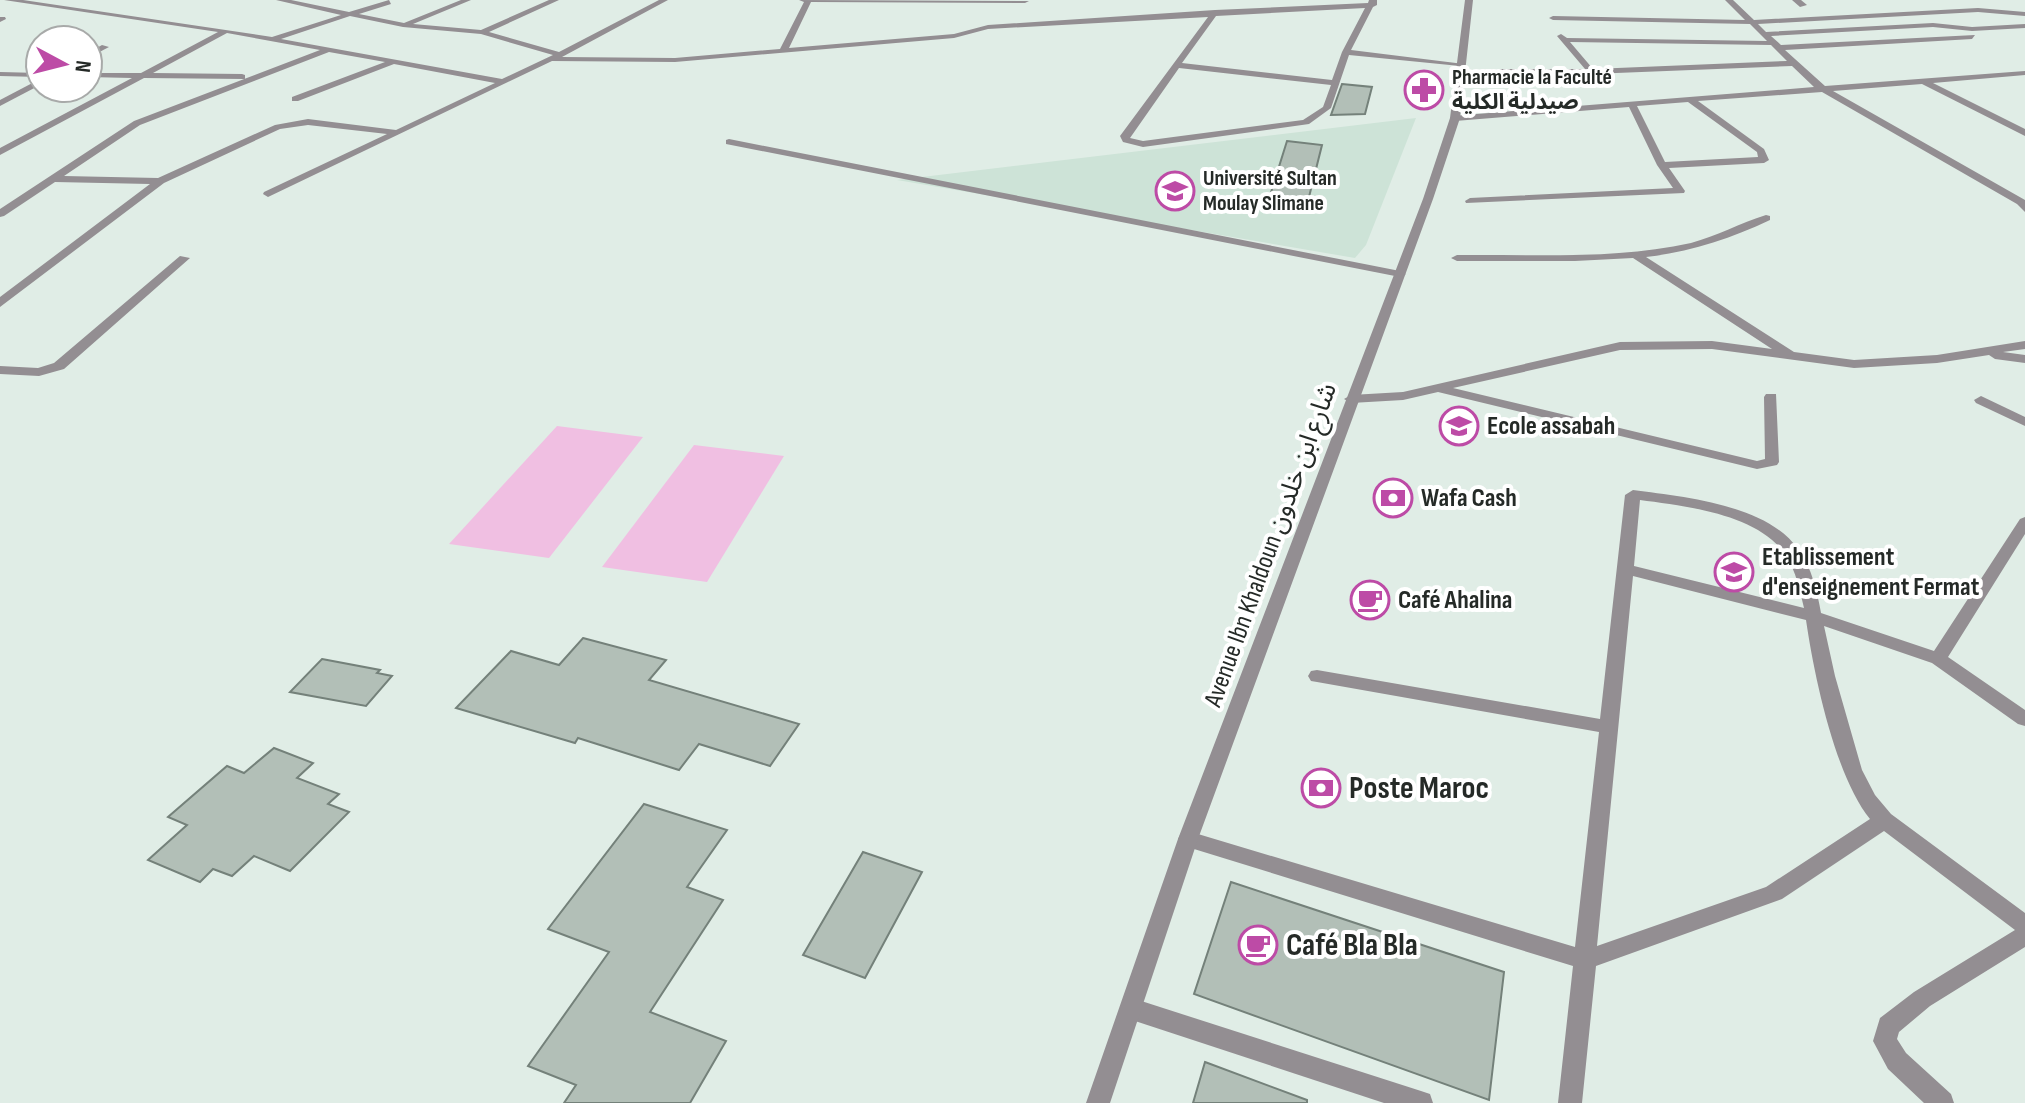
<svg xmlns="http://www.w3.org/2000/svg" width="2025" height="1103" font-family="'Sofia Sans Condensed','Noto Sans Arabic',sans-serif">
	<rect width="100%" height="100%" fill="#e0ede6"/>
	<!-- built -->
	<path fill="#cde3d7" d="M1416 118 1366 245 1355 258 897 180Z"/>
	<!-- green -->
	<g fill="#f0bfe2">
		<path d="M557 426 643 437 549 558 449 544Z"/>
		<path d="M694 445 784 456 707 582 602 567Z"/>
	</g>
	<!-- building -->
	<g fill="#b2bfb7" stroke="#74817a" stroke-width="2">
		<path d="M1342 84 1372 87 1365 114 1331 115Z"/>
		<path d="M1287 141 1322 145 1306 209 1267 205Z"/>
		<path d="M583 638 666 660 649 680 799 724 770 766 699 744 679 770 578 738 575 743 456 708 511 651 559 665Z"/>
		<path d="M322 659 380 670 377 673 392 676 366 706 290 692Z"/>
		<path d="M274 748 313 763 297 778 339 794 328 804 349 812 290 871 254 856 232 876 213 869 200 882 148 860 187 825 168 817 227 766 244 773Z"/>
		<path d="M644 804 727 830 687 887 723 900 650 1012 726 1041 690 1103H564L576 1085 528 1066 609 952 548 929Z"/>
		<path d="M863 852 922 872 865 978 803 955Z"/>
		<path d="M1231 882 1504 972 1489 1100 1194 994Z"/>
		<path d="M1205 1062 1307 1100V1103H1193Z"/>
	</g>
	<g fill="none" stroke-linecap="round" stroke-linejoin="round">
		<!-- minor -->
		<g fill="#938e92" fill-rule="evenodd">
			<path d="M4 0H23L272 37 341 15 276 0H291L349 12 389 0 391 4 359 14 404 23 461 0H471L413 24 481 30 549 0H559L489 32 559 52 659 0H668L562 57 675 58 780 49 804 2 799 0 1029 1 1025 3 811 2 789 48 954 34 988 25 1215 10 1368 3 1369 0H1377V5L1373 7 1351 50 1464 64 1460 66 1349 55 1331 108 1309 124 1143 147 1123 142 1120 136 1208 17 988 29 954 38 675 62 552 61 268 197 263 194 264 192 387 134 308 125 280 129 164 183 0 307V297L150 184 55 182 4 216 0 217V209L134 121 320 50 227 33 153 73 242 74 245 75V79L144 78 0 155V148L132 78 88 77V73H141L218 32ZM1365 8 1342 52 1332 80 1182 63 1216 16ZM350 16 403 27 481 34 553 55 502 79 281 39ZM329 52 385 62 292 97V101H298L394 64 495 83 396 130 308 119 275 125 158 178 64 176 140 125ZM1179 68 1331 85 1323 107 1303 120 1143 141 1130 138Z"/>
			<path d="M1725 0H1733L1754 20 1978 8 2025 12V16L1978 12 1758 24 1766 32 1933 23 1972 27 2025 24V28L1972 31 1933 27 1771 36 1781 45 1975 35 1972 39 1785 50 1825 86 2025 71V75L1933 83 2025 129V136L1922 84 1833 91 2025 200V212L2017 204 1822 92 1698 101 1764 149 1769 160 1764 163 1669 168 1685 191 1684 193 1466 203 1465 201 1470 198 1673 188 1657 165 1629 107 1455 121 1450 118 1452 116 1814 87 1792 66 1591 74 1501 73 1497 71 1501 69H1585L1557 36 1561 34 1567 38 1767 41 1750 24 1553 20 1549 18 1553 16 1745 20ZM1570 42 1771 45 1787 61 1593 69ZM1688 102 1757 152 1758 157 1665 162 1637 106Z"/>
			<path d="M1792 0H1801L1807 5 1800 7Z"/>
			<path d="M0 17H5L6 19 0 22Z"/>
			<path d="M102 45 109 47 88 58V53Z"/>
			<path d="M0 72 40 73V77L0 76Z"/>
			<path d="M40 79V85L0 106V100Z"/>
			<path d="M729 139 1400 271 1406 274 1400 277 726 144V140Z"/>
			<path d="M1766 215 1770 216V220C1730 239 1690 252 1646 257L1794 352 1854 360 1937 355 2025 341V349L2003 352 2025 355V363L1995 359 1989 355 1937 363 1854 368 1712 349 1620 350 1453 388 1757 461 1765 459 1764 397 1766 394H1776L1779 462 1777 465 1757 469 1438 392 1403 400 1351 403 1344 399 1351 395 1403 392 1620 342 1712 341 1772 349 1633 258 1575 261H1457L1451 258 1457 255C1534 254 1615 260 1691 243 1717 236 1740 223 1766 215Z"/>
			<path d="M180 256 190 258 64 369 39 376 0 374V366L38 368 54 363Z"/>
			<path d="M1981 396 2025 417V426L1976 403 1974 400Z"/>
			<path d="M1633 490C1684 497 1766 504 1798 549 1812 568 1817 591 1821 613L1934 651 2020 519 2025 517V534L1948 657 2025 710V726L2018 724 1932 663 1824 626 1835 676 1862 770 1875 795 1891 814 2025 913V947L1930 1006 1899 1032 1897 1039 1906 1053 1951 1094 1954 1103H1924L1888 1069 1873 1041 1880 1018 1914 992 2015 930 1884 831 1782 899 1596 966 1582 1103H1558L1573 966 1181 845 1178 839 1181 833 1188 831 1575 947 1599 732 1317 682 1311 681 1308 676 1311 671 1317 670 1600 719 1625 495ZM1640 500C1685 506 1760 514 1786 556 1796 571 1800 591 1804 608L1634 566ZM1633 576 1806 620C1814 675 1835 776 1870 819L1766 887 1597 946Z"/>
			<path d="M1132 998 1421 1091 1430 1094 1433 1103H1384L1132 1020 1124 1017 1120 1009 1124 1001Z"/>
		</g>
		<!-- tertiary -->
		<path fill="#938e92" fill-rule="evenodd" d="M1465 0H1473L1460 118 1433 199 1198 839 1110 1103H1086L1178 839 1423 199 1450 118Z"/>
	</g>
	<!-- icons -->
	<defs>
		<symbol id="pharmacy-ring" viewBox="-11 -11 22 22"><circle r="9.5" fill="#fff" stroke="#bd4ba6" stroke-width="1.5"/><path d="M-2-6h4v4h4v4h-4v4h-4v-4h-4v-4h4Z" fill="#bd4ba6"/></symbol>
		<symbol id="university-ring" viewBox="-11 -11 22 22"><circle r="9.5" fill="#fff" stroke="#bd4ba6" stroke-width="1.5"/><path d="M0-5L7-2L0 1L-7-2ZM-4 1L0 2.5L4 1V4Q0 6-4 4Z" fill="#bd4ba6"/></symbol>
		<symbol id="school-ring" viewBox="-11 -11 22 22"><circle r="9.5" fill="#fff" stroke="#bd4ba6" stroke-width="1.5"/><path d="M0-5L7-2L0 1L-7-2ZM-4 1L0 2.5L4 1V4Q0 6-4 4Z" fill="#bd4ba6"/></symbol>
		<symbol id="bank-ring" viewBox="-11 -11 22 22"><circle r="9.5" fill="#fff" stroke="#bd4ba6" stroke-width="1.5"/><path d="M-6-4H6V4H-6ZM0-2.3a2.3 2.3 0 1 0 0 4.6a2.3 2.3 0 1 0 0-4.6Z" fill="#bd4ba6"/></symbol>
		<symbol id="cafe-ring" viewBox="-11 -11 22 22"><circle r="9.5" fill="#fff" stroke="#bd4ba6" stroke-width="1.5"/><path d="M-5.5-4.5H6V0H3Q3 3.5 0 3.5H-2.5Q-5.5 3.5-5.5 0ZM3-3.2v2h1.7v-2ZM-6 4.5H4V6H-6Z" fill="#bd4ba6"/></symbol>
	</defs>
	<g fill-rule="evenodd">
		<use href="#pharmacy-ring" x="1402" y="68" width="44" height="44"/>
		<use href="#university-ring" x="1153" y="169" width="44" height="44"/>
		<use href="#school-ring" x="1437" y="404" width="44" height="44"/>
		<use href="#bank-ring" x="1371" y="476" width="44" height="44"/>
		<use href="#school-ring" x="1712" y="550" width="44" height="44"/>
		<use href="#cafe-ring" x="1348" y="578" width="44" height="44"/>
		<use href="#bank-ring" x="1299" y="766" width="44" height="44"/>
		<use href="#cafe-ring" x="1236" y="923" width="44" height="44"/>
	</g>
	<g text-anchor="middle" dominant-baseline="central" stroke-width="8" stroke-linejoin="round" paint-order="stroke">
		<!-- far-poi labels -->
		<g font-size="22" font-weight="bold" fill="#252a27" stroke="#fff" text-anchor="start">
			<text x="1452" y="77">Pharmacie la Faculté<tspan x="1452" dy="25">صيدلية الكلية</tspan></text>
			<text x="1203" y="178">Université Sultan<tspan x="1203" dy="25">Moulay Slimane</tspan></text>
		</g>
		<!-- poi labels -->
		<g font-size="26" font-weight="bold" fill="#252a27" stroke="#fff" text-anchor="start">
			<text x="1487" y="426">Ecole assabah</text>
			<text x="1421" y="498">Wafa Cash</text>
			<text x="1762" y="557">Etablissement<tspan x="1762" dy="30">d'enseignement Fermat</tspan></text>
			<text x="1398" y="600">Café Ahalina</text>
		</g>
		<!-- street labels -->
		<g font-size="26" fill="#252a27" stroke="#fff">
			<text transform="translate(1271 545) rotate(-70)">Avenue Ibn Khaldoun شارع ابن خلدون</text>
		</g>
		<!-- near-poi labels -->
		<g font-size="32" font-weight="bold" fill="#252a27" stroke="#fff" text-anchor="start">
			<text x="1349" y="788">Poste Maroc</text>
			<text x="1286" y="945">Café Bla Bla</text>
		</g>
	</g>
	<!-- north arrow -->
	<g transform="translate(64 64) rotate(97)"><circle r="38" fill="#ffffff" stroke="#a8aaa9" stroke-width="2"/>
	<path d="M0-6L14 30L0 20L-14 30Z" fill="#bd4ba6"/>
	<text y="-12" font-size="22" font-weight="bold" text-anchor="middle" fill="#252a27">N</text>
	</g>
</svg>
